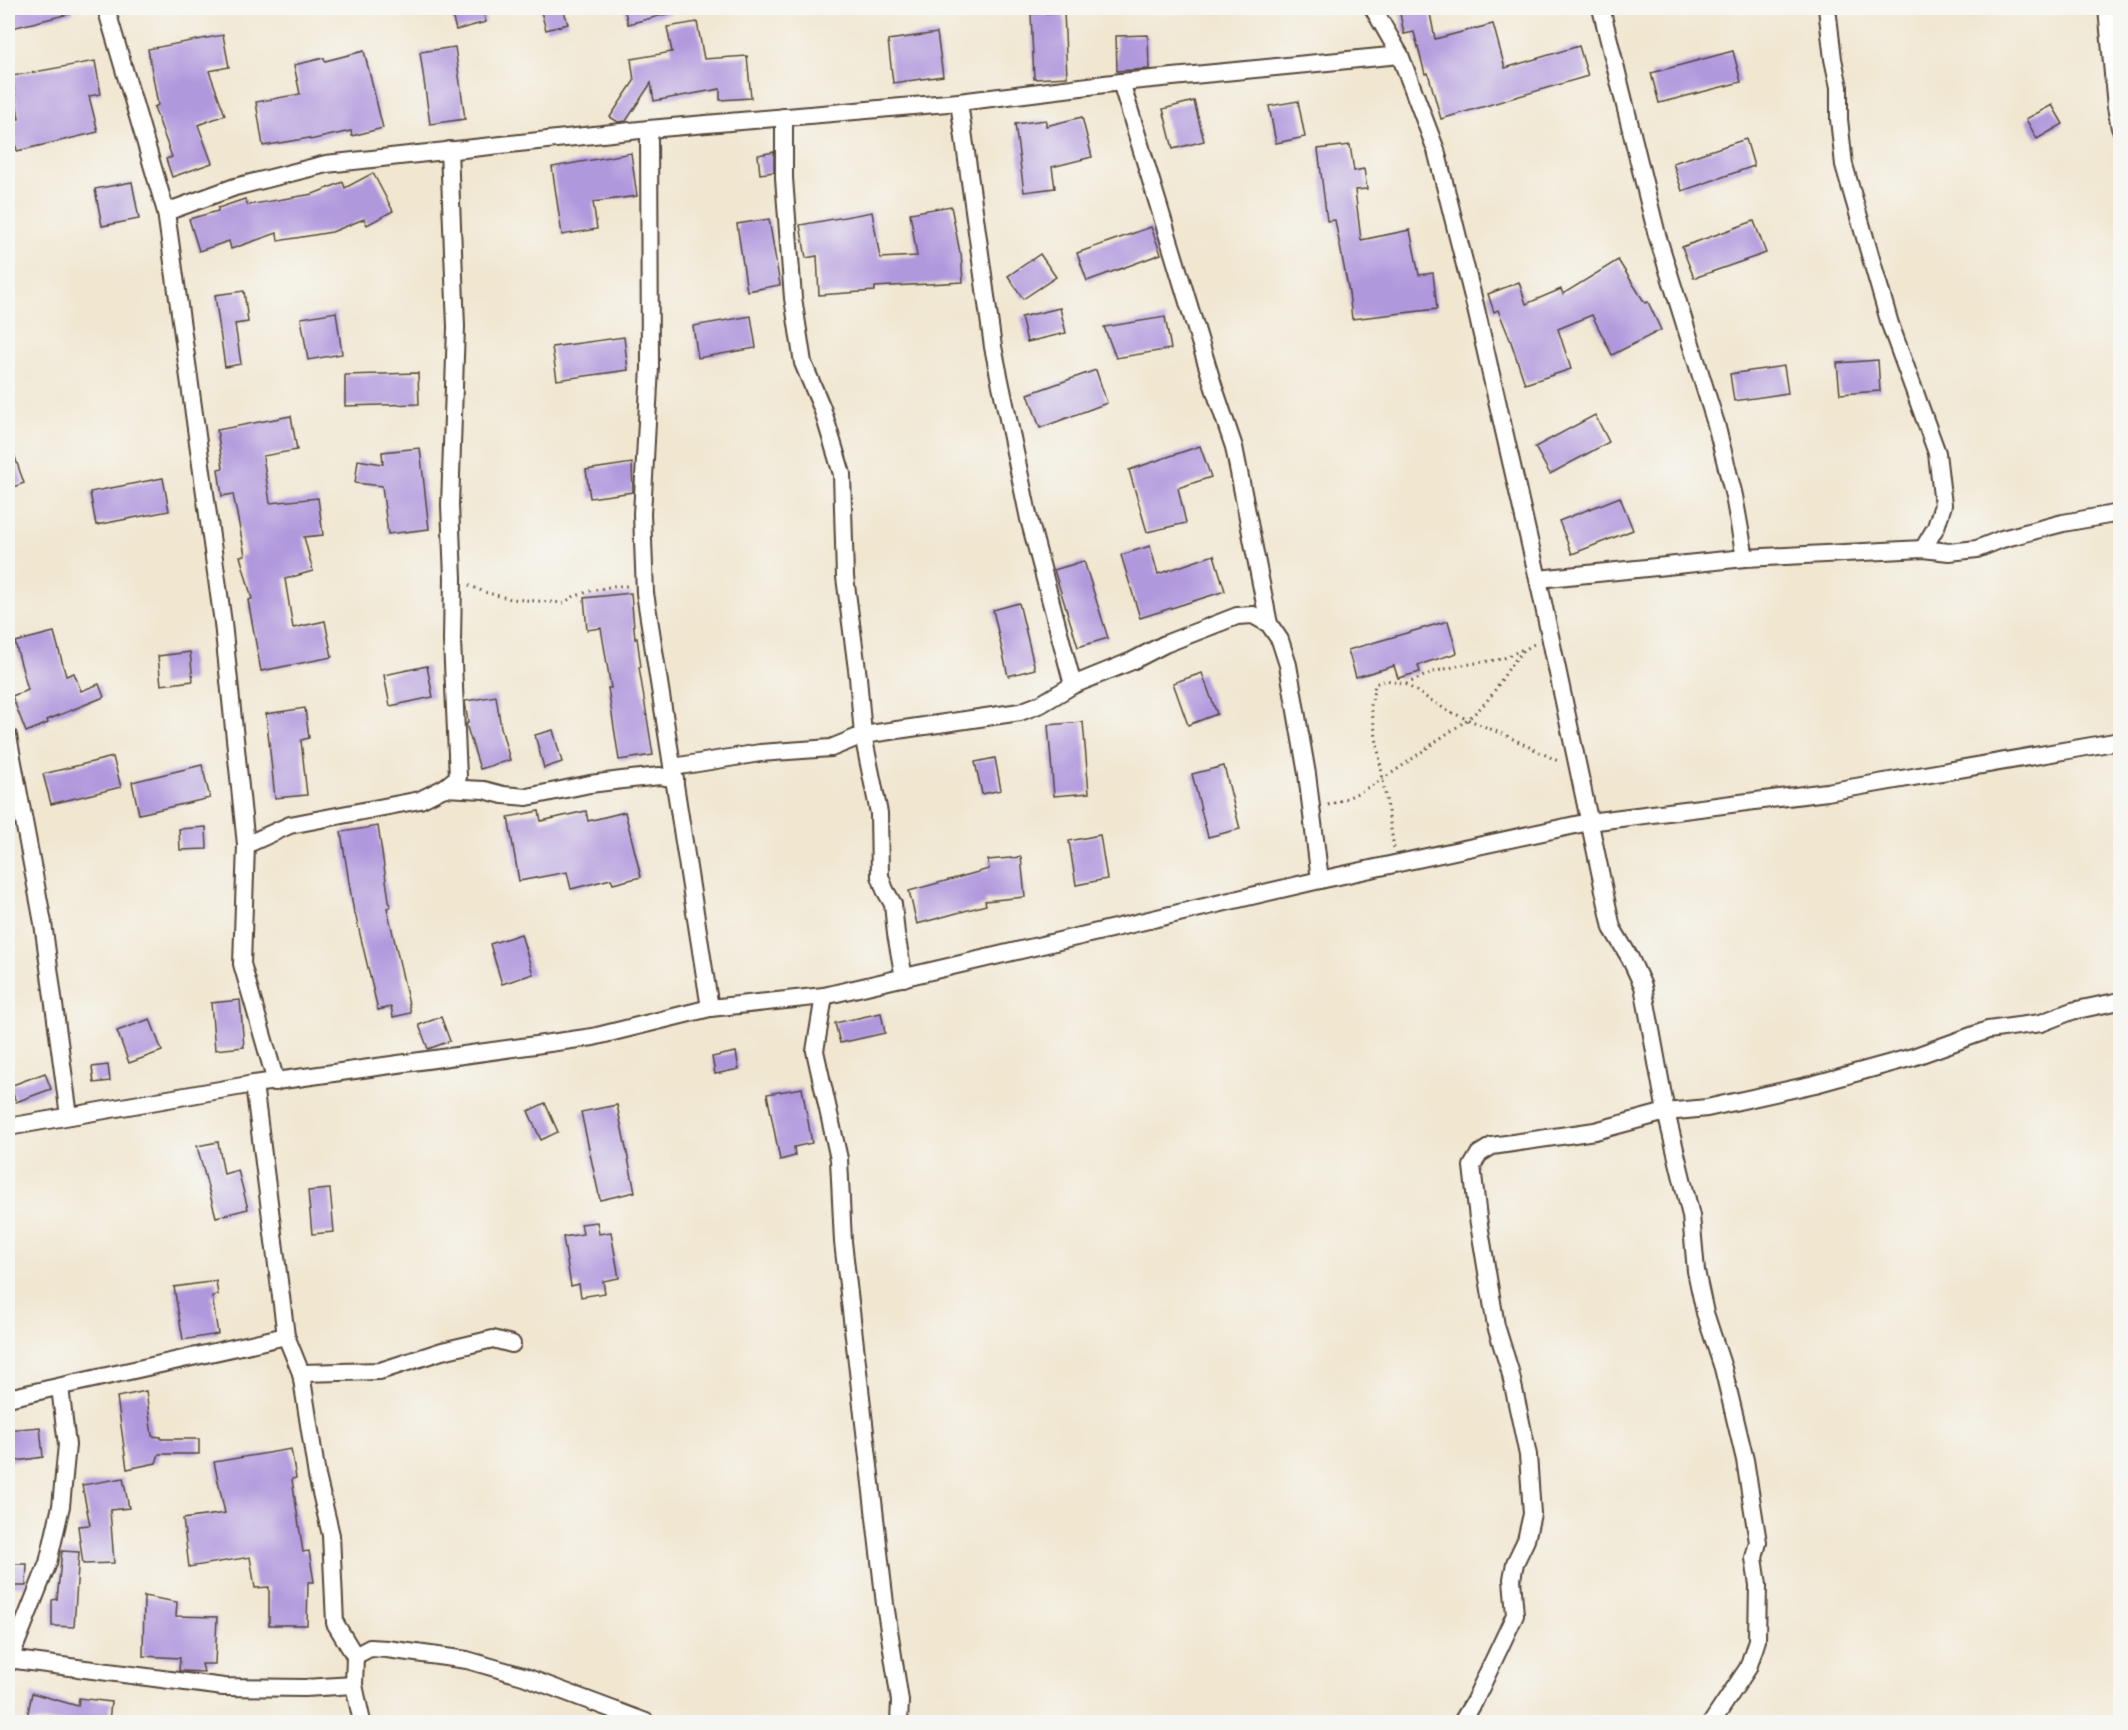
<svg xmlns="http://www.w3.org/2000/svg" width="2128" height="1730" font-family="'Comic Neue',sans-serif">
	<rect width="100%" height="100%" fill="#f6f6f2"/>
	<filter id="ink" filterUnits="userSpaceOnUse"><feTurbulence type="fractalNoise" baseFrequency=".0167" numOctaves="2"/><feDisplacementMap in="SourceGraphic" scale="12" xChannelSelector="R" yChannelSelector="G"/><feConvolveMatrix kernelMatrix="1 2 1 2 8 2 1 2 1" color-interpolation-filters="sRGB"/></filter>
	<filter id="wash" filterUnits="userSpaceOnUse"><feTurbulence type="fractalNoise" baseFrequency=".008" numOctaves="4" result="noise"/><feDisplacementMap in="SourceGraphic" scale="24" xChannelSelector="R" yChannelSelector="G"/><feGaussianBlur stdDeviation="1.35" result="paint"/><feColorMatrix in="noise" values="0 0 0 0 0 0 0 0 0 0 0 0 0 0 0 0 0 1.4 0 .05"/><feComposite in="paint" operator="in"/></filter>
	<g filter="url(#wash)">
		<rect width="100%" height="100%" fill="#f1e7d1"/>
		<g id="blocks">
			<!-- building -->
			<g fill="#b098dd">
				<path d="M8 8H73V13L8 29Z"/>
				<path d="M450 8H482L486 22 456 30Z"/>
				<path d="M540 8H563L568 24 546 30Z"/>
				<path d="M624 8H671V13L628 24Z"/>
				<path d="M1399 8H1429L1435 39 1493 24 1505 68 1579 46 1588 76 1441 119 1428 73 1425 74 1414 32 1404 34Z"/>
				<path d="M1064 12 1067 77 1034 79 1031 14Z"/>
				<path d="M697 22 704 59 747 56 751 98 720 100V89L654 101 651 83 626 121 618 122 610 117 634 81 631 59 672 52 667 27Z"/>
				<path d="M937 33 943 76 893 83 888 40Z"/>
				<path d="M223 35 229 67 209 71 225 115 198 125 212 163 172 177 166 159 172 157 154 107 158 105 148 49Z"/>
				<path d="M1148 35 1149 69 1117 71 1116 36Z"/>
				<path d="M455 47 465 119 430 124 420 52Z"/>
				<path d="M364 51 383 128 352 136 351 131 310 140 309 138 263 146 256 102 300 94 294 65 324 58 325 61Z"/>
				<path d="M1733 51 1741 82 1659 103 1651 73Z"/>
				<path d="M95 61 101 94 89 96 98 132 17 151 10 121 19 119 12 76Z"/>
				<path d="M1194 101 1204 141 1173 149 1163 109Z"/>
				<path d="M1298 101 1305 137 1276 143 1269 106Z"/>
				<path d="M2052 105 2063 124 2037 139 2026 119Z"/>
				<path d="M1082 117 1092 157 1052 167 1055 188 1024 192 1015 124 1046 120V126Z"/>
				<path d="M1746 139 1754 166 1682 191 1673 163Z"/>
				<path d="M1350 145 1354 171 1364 169 1367 189 1355 190 1361 240 1410 230 1419 275 1433 273 1437 309 1352 319 1349 293 1335 220 1327 221 1318 149Z"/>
				<path d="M774 152V172L760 174 758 155Z"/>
				<path d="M631 153 637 196 593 202 597 229 562 235 552 167Z"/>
				<path d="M373 173 393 211 367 225 364 219 332 232 278 241 277 233 231 249 229 241 199 251 189 219 218 211V208L245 199 248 205 313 194 343 182 345 188Z"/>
				<path d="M132 182 139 219 102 226 95 189Z"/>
				<path d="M951 206 960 253H961L963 282 875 287V291L819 295 817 256 806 258 800 225 872 212 880 258 917 256 910 213Z"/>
				<path d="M769 219 780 285 747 291 737 224Z"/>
				<path d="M1754 221 1766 253 1694 278 1682 247Z"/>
				<path d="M1151 227 1161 254 1087 281 1077 253Z"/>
				<path d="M1040 254 1056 277 1023 299 1008 276Z"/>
				<path d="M1618 260 1645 303 1648 302 1661 330 1612 355 1592 315 1558 329 1571 369 1525 384 1511 342 1498 310 1494 312 1488 294 1519 282 1526 304 1561 289 1563 294Z"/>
				<path d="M244 291 248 322 235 324 241 364 225 367 215 295Z"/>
				<path d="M1060 308 1066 333 1027 342 1021 317Z"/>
				<path d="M336 312 342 354 308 360 301 318Z"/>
				<path d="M751 316 756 348 698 358 693 326Z"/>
				<path d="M1165 317 1171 349 1116 358 1104 327Z"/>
				<path d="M624 337 628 370 557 380 552 347Z"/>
				<path d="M1878 360 1880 391 1840 394 1837 363Z"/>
				<path d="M1784 366 1788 393 1734 401 1730 374Z"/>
				<path d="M1096 370 1107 403 1040 428 1028 394Z"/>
				<path d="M418 373 419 404 345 406V375Z"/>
				<path d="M1595 415 1609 442 1550 474 1535 447Z"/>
				<path d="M291 416 297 450 263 456 270 503 318 498 323 535 304 537 313 571 285 579 293 628 325 621 332 657 261 671 248 600 252 599 240 556 245 555 233 494 222 496 218 469 223 468 217 430Z"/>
				<path d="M10 443 24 483 8 489V444Z"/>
				<path d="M1200 446 1211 477 1178 488 1186 523 1147 532 1129 470Z"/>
				<path d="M420 448 429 529 388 534 382 486 355 483 358 460 383 464 382 452Z"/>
				<path d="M632 463 633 492 590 498 586 470Z"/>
				<path d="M163 478 169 511 96 525 90 492Z"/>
				<path d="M1620 497 1633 530 1572 554 1559 521Z"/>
				<path d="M1150 546 1158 574 1214 555 1225 591 1140 618 1121 555Z"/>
				<path d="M1084 561 1108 638 1078 647 1054 570Z"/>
				<path d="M631 593 635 639 637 638 641 667H639L653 755 619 760 608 688H611L601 628 587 630 584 598Z"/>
				<path d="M1019 603 1035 669 1008 676 993 610Z"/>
				<path d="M1448 621 1457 653 1418 665 1420 672 1398 678 1394 666 1356 677 1348 650Z"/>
				<path d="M54 632 66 676 74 673 81 691 99 684 104 697 47 720 48 723 26 732 12 696 28 690 15 642Z"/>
				<path d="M190 652 193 681 161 685 158 656Z"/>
				<path d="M427 666 433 697 390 706 384 675Z"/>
				<path d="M1202 673 1217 714 1188 725 1173 683Z"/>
				<path d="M496 696 501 728 510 760 480 769 466 724 468 723 465 701Z"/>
				<path d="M305 708 309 738 301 740 307 795 275 798 266 714Z"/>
				<path d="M1083 722 1089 793 1054 796 1048 725Z"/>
				<path d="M553 730 562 762 544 768 535 735Z"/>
				<path d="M113 757 121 787 51 804 43 774Z"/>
				<path d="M995 758 1001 790 982 794 975 762Z"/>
				<path d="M202 765 210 798 139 814 132 782Z"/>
				<path d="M1224 766 1240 829 1208 837 1192 774Z"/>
				<path d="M539 811 541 821 586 811 588 821 625 812 641 877 613 884 611 879 571 889 567 872 519 881 508 817Z"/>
				<path d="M378 826 390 907 387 908 411 1013 393 1017 391 1007 378 1010 355 913H354L341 832Z"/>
				<path d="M206 827 207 849 180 850 179 829Z"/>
				<path d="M1100 835 1107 879 1076 885 1069 841Z"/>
				<path d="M1021 857 1025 897 985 901 986 905 917 924 909 891 989 869 988 860Z"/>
				<path d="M521 934 533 974 502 984 490 944Z"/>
				<path d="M240 1000 244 1047 215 1050 211 1003Z"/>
				<path d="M881 1013 885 1033 840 1043 835 1023Z"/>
				<path d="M441 1017 450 1041 428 1049 419 1025Z"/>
				<path d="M150 1019 162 1051 129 1063 117 1031Z"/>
				<path d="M736 1052 739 1069 715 1074 712 1057Z"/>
				<path d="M108 1065 110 1081 94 1083 92 1067Z"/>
				<path d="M45 1073 51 1089 16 1102 10 1086Z"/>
				<path d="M802 1088 812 1143 794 1147 795 1156 780 1160 767 1094Z"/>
				<path d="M545 1103 558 1132 541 1140 528 1111Z"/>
				<path d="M617 1105 635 1192 600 1200 581 1112Z"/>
				<path d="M218 1142 224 1174 238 1170 248 1209 216 1217 197 1146Z"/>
				<path d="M330 1189 334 1232 312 1234 308 1191Z"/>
				<path d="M597 1222 599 1234 611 1232 619 1278 603 1281 605 1293 581 1297 579 1284 571 1286 563 1237 583 1234 581 1224Z"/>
				<path d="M216 1281 218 1295 212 1296 218 1334 183 1340 174 1287Z"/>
				<path d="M146 1391 152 1436 161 1437V1439H199V1454H159L156 1463 127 1469 117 1397Z"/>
				<path d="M40 1427 43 1457 10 1462 8 1430Z"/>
				<path d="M291 1449 296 1478 292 1479 303 1552 309 1551 314 1582H308L307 1625H269V1587L255 1588 250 1557 189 1567 183 1519 225 1513 214 1462Z"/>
				<path d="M123 1478 129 1508 110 1510 114 1563 83 1564 78 1526 90 1525 82 1485Z"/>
				<path d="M62 1551 79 1552 74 1627 52 1626V1600L57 1599Z"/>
				<path d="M8 1564H27L26 1586H8Z"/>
				<path d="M144 1596 177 1602 176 1616 217 1617 215 1664H202L204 1672 182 1671H179L180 1658 143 1656Z"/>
				<path d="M32 1693 78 1706 79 1698 111 1702 109 1722H26Z"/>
			</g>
		</g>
	</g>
	<g filter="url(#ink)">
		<use href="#blocks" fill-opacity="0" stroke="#564639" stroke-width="1.5"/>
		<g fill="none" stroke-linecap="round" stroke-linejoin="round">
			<defs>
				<g id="street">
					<path d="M106 8 166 212 223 623 246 845 242 964 276 1082"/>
					<path d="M1373 8 1400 55 1436 150 1476 309 1538 579 1612 928 1630 958 1643 986 1666 1112 1691 1216 1696 1271 1705 1313 1723 1368 1745 1460 1758 1542 1754 1558 1758 1585 1757 1640 1748 1668 1712 1722"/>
					<path d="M1601 8 1657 235 1716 424 1734 496 1745 558"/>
					<path d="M1827 8 1833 59 1839 87V119L1844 165 1890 324 1937 453 1943 505 1936 527 1923 549"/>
					<path d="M2107 8 2116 107 2120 128"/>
					<path d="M1121 82 1214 388 1234 447 1269 624"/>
					<path d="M784 117V178L793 298 803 363 822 408 842 474 845 577 858 677 863 735 879 813 880 876 885 890 893 904 896 934 904 978"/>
					<path d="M649 129 650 367 642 514 645 593 710 1008"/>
					<path d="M166 212 235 187 326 164 649 129 959 102 1121 82 1400 55"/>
					<path d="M1538 579 1745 558 1923 549 1949 552 1977 549 2002 539 2063 523 2120 513"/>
					<path d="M1073 685 1132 661 1165 644 1237 616 1253 615 1269 624 1280 640 1288 665 1307 774 1320 880"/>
					<path d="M8 736 43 923 69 1116"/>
					<path d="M673 767 760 753 831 748 863 735 1020 712 1041 704 1073 685 1029 519 993 347 959 102"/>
					<path d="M444 788 484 790 503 795 527 797 590 784 622 780 660 776 675 779"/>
					<path d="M246 845 290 825 420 800 444 788 458 777 452 641 453 578 450 505 456 327 449 150"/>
					<path d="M824 996 815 1051 839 1159 843 1242 885 1604 900 1701 899 1722"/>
					<path d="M254 1084 286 1336 301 1373 317 1476 331 1535 335 1623 355 1656 370 1648 387 1649 467 1660 523 1676 646 1722"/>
					<path d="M8 1127 254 1084 593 1037 710 1008 824 996 1320 880 1589 822 1827 792 2120 741"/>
					<path d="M301 1373 380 1371 442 1351 493 1339 512 1344"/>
					<path d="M8 1398 286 1336"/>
					<path d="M355 1656 354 1685 362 1722"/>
					<path d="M8 1659 224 1687 305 1688 354 1685"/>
					<path d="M8 1664 48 1563 61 1506 67 1445 60 1387"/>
					<path d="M1462 1722 1474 1702 1515 1615 1512 1579 1515 1563 1526 1540 1532 1514 1528 1455 1510 1371 1496 1326 1478 1218 1472 1166 1479 1154 1492 1146 1595 1131 1666 1112 1707 1108 1815 1084 1913 1057 1988 1030 2041 1023 2072 1011 2120 1001"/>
				</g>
			</defs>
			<!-- street casing -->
			<use href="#street" stroke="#564639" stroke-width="20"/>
			<!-- path -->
			<g stroke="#564639" stroke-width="3" stroke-dasharray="1.5 4.5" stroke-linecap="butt">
				<path d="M469 585 484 592 511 599 563 603 573 597 590 591 614 586H627"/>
				<path d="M1406 684 1433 672 1457 666 1502 659 1525 648"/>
				<path d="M1328 805C1369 792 1401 767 1435 742 1452 730 1471 719 1485 703 1500 687 1514 651 1535 644"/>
				<path d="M1394 848 1371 706 1375 684 1386 680 1405 684 1448 711 1507 736 1560 762"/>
			</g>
			<!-- street -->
			<use href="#street" stroke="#fff" stroke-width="16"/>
		</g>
	</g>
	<!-- margin -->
	<rect width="2128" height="1730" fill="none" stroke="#f6f6f2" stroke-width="30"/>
</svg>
